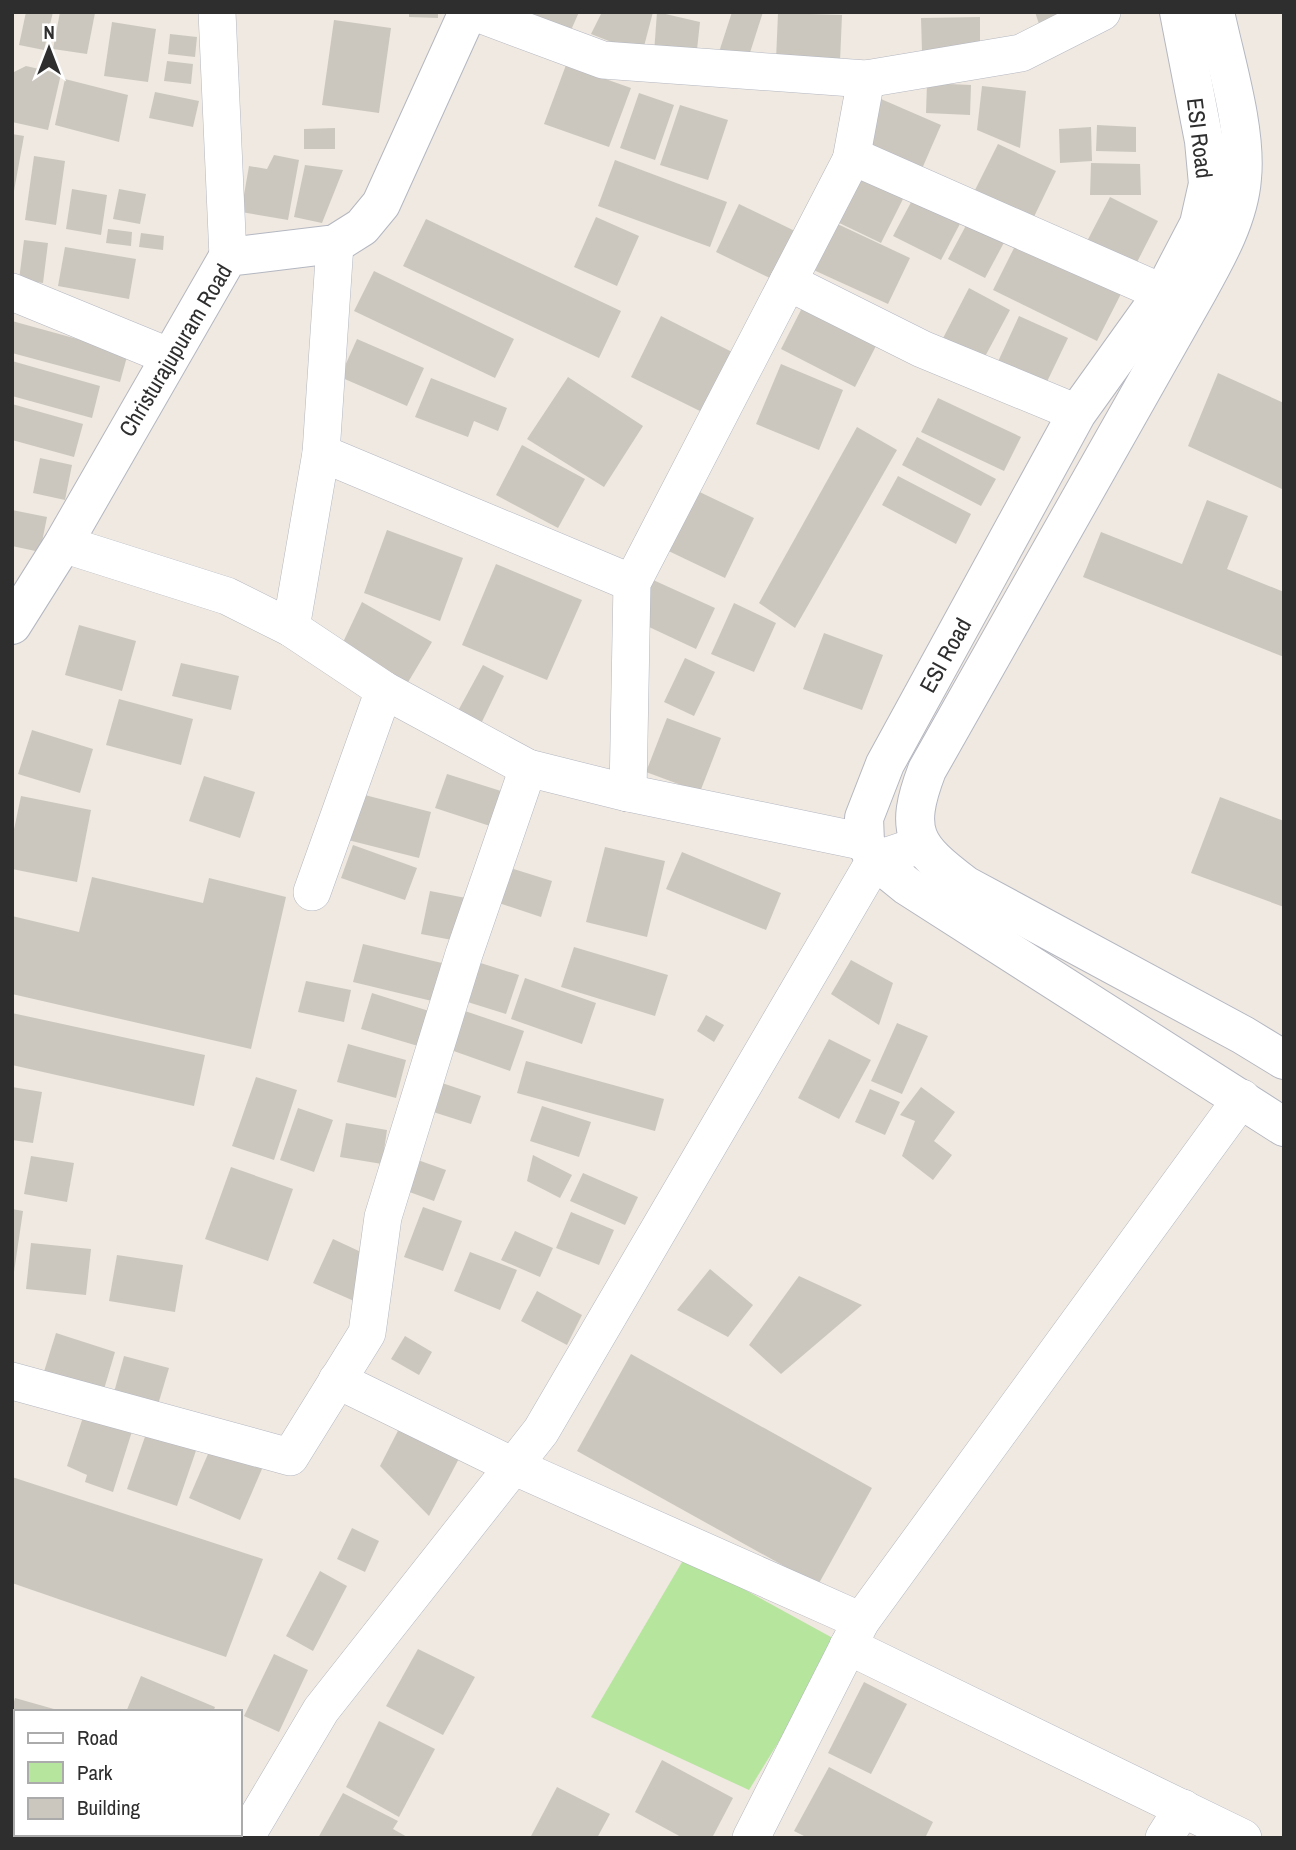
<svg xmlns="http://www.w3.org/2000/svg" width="1296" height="1850" font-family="'Archivo Narrow',sans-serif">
	<rect width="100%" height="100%" fill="#efe9e1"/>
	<!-- green -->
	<path fill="#b6e59e" d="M685 1557 840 1642 749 1790 591 1717Z"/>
	<!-- building -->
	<g fill="#cbc7bf">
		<path d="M26 12H53L44 50 19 45Z"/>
		<path d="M60 12 95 13 87 54 53 49Z"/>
		<path d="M409 12H438V18L409 17Z"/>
		<path d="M514 12H579L568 37Z"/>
		<path d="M602 12H653L642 54 591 34Z"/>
		<path d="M657 12 700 22 696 59 654 53Z"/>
		<path d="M732 12H763L747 62 719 52Z"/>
		<path d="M1035 12H1073L1039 24Z"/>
		<path d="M778 13 842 15 840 62 776 60Z"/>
		<path d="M980 17V50L922 52 921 18Z"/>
		<path d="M334 20 391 28 379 113 322 105Z"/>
		<path d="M112 22 156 29 148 82 104 76Z"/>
		<path d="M170 34 197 37 195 57 168 54Z"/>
		<path d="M167 61 193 64 191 84 164 81Z"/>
		<path d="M566 65 631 88 609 147 544 124Z"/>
		<path d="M26 66 61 74 48 130 12 122V73Z"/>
		<path d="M65 79 128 95 119 142 55 125Z"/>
		<path d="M927 83 971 85 970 115 926 113Z"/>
		<path d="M982 86 1026 91 1020 148 977 130Z"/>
		<path d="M155 92 199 101 193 127 149 118Z"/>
		<path d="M639 93 674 105 655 160 620 148Z"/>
		<path d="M881 99 941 125 918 178 858 152Z"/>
		<path d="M680 105 728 120 708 180 660 165Z"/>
		<path d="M1097 125 1136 127V152L1096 151Z"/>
		<path d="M1091 127 1092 161 1060 163 1059 129Z"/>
		<path d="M335 128V149H304V129Z"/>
		<path d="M12 134 24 136 14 191H12Z"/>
		<path d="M998 144 1056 171 1031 223 972 196Z"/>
		<path d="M274 155 299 160 288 220 241 212 249 166 267 169Z"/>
		<path d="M34 156 65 161 56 225 25 220Z"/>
		<path d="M615 160 727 202 710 247 598 206Z"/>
		<path d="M1091 163 1140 164 1141 195H1090Z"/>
		<path d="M305 165 343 170 322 223 294 217Z"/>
		<path d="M854 170 905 195 881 243 833 220Z"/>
		<path d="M72 189 107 195 101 235 66 229Z"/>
		<path d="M119 189 146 194 140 224 113 219Z"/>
		<path d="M916 193 963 218 941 260 893 236Z"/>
		<path d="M1110 197 1158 221 1132 272 1084 247Z"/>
		<path d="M739 204 799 233 776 281 716 252Z"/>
		<path d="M596 217 639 236 617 286 574 267Z"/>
		<path d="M970 218 1007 237 985 278 948 259Z"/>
		<path d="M426 219 621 311 599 358 403 266Z"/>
		<path d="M829 220 910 258 888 304 807 267Z"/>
		<path d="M108 229 132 232 131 246 106 243Z"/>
		<path d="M141 233 164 236 163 250 139 247Z"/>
		<path d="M1020 236 1124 288 1097 341 993 290Z"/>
		<path d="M24 240 48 243 43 283 19 280Z"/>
		<path d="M65 247 136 259 129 299 58 286Z"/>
		<path d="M374 271 514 339 495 378 354 311Z"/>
		<path d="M969 288 1010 310 981 364 940 344Z"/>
		<path d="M803 306 877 344 855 387 781 349Z"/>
		<path d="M661 316 736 354 706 414 631 377Z"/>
		<path d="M1019 316 1068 338 1043 390 995 368Z"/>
		<path d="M12 321 128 353 120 382 12 353Z"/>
		<path d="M357 339 424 368 407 406 340 377Z"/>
		<path d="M12 361 100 386 92 418 12 396Z"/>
		<path d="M781 364 843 390 819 450 756 424Z"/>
		<path d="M1218 373 1284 403V490L1188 446Z"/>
		<path d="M568 377 643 426 604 487 527 439Z"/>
		<path d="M431 378 507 408 498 431 474 421 468 437 415 417Z"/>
		<path d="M938 398 1021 437 1004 471 921 432Z"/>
		<path d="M12 404 83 424 74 457 12 440Z"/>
		<path d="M857 427 897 450 795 628 759 603Z"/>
		<path d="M917 437 996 479 981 506 902 465Z"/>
		<path d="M522 445 585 479 558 528 496 495Z"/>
		<path d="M40 458 72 465 65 500 33 493Z"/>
		<path d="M898 476 971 514 956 544 882 505Z"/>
		<path d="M685 485 754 518 725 578 656 545Z"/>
		<path d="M1207 500 1248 516 1227 569 1284 592V657L1083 577 1101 532 1182 564Z"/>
		<path d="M12 510 47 517 40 552 12 546Z"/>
		<path d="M387 530 463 558 440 621 364 593Z"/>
		<path d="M496 564 582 600 547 680 462 645Z"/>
		<path d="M651 579 715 608 696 649 632 619Z"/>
		<path d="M362 602 432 642 404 689 337 655Z"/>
		<path d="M734 603 776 623 754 672 711 654Z"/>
		<path d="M79 625 136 641 122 691 65 675Z"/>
		<path d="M824 633 883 655 862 710 803 689Z"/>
		<path d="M685 658 715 672 694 716 664 702Z"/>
		<path d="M181 663 239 676 231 710 172 696Z"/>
		<path d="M483 665 504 676 478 730 453 720Z"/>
		<path d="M119 699 193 719 181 765 106 745Z"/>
		<path d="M667 718 721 738 700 792 646 772Z"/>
		<path d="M32 730 93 749 80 793 18 774Z"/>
		<path d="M447 774 501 791 490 826 435 808Z"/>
		<path d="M204 776 255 792 240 838 189 821Z"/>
		<path d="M357 793 431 812 419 858 344 839Z"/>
		<path d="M21 796 91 810 77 882 12 869V839Z"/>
		<path d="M1220 797 1284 821V907L1191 873Z"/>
		<path d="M353 845 417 868 405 900 341 878Z"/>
		<path d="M605 847 665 861 647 937 586 922Z"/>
		<path d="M682 852 781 893 766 930 666 889Z"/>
		<path d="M501 865 552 881 541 917 490 900Z"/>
		<path d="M92 877 203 903 209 878 286 897 251 1049 12 994V916L79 932Z"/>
		<path d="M430 891 466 898 457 941 421 934Z"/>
		<path d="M363 944 446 964 436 1002 353 982Z"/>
		<path d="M574 947 668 975 655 1016 561 987Z"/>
		<path d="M471 960 519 975 506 1014 458 999Z"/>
		<path d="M851 960 893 983 879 1025 831 994Z"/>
		<path d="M525 978 596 1003 582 1044 511 1019Z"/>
		<path d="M306 981 351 990 344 1022 298 1012Z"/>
		<path d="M372 993 429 1011 418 1046 361 1029Z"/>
		<path d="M462 1010 524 1031 510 1071 448 1049Z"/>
		<path d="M12 1013 205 1055 194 1106 12 1065Z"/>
		<path d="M706 1015 724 1025 714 1042 697 1031Z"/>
		<path d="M897 1023 928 1036 902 1094 871 1081Z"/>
		<path d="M829 1039 871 1060 839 1119 798 1098Z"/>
		<path d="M348 1044 406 1060 396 1098 337 1082Z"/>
		<path d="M526 1061 664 1099 655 1131 517 1093Z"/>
		<path d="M256 1077 297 1090 274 1160 232 1146Z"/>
		<path d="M439 1082 481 1096 471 1124 430 1111Z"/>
		<path d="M12 1087 42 1092 33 1143 12 1140Z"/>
		<path d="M921 1087 955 1112 934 1141 952 1155 933 1180 902 1156 915 1121 900 1115Z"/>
		<path d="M870 1089 900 1102 885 1135 855 1122Z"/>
		<path d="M542 1106 591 1122 579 1157 530 1141Z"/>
		<path d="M298 1108 333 1120 314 1172 280 1160Z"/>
		<path d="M346 1123 387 1130 382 1164 340 1157Z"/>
		<path d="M533 1155 572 1175 560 1198 527 1181Z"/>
		<path d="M31 1156 74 1163 67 1202 24 1194Z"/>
		<path d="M415 1159 446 1170 434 1201 404 1190Z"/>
		<path d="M231 1167 293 1189 268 1261 205 1239Z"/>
		<path d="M583 1173 638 1197 625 1225 570 1201Z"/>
		<path d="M423 1207 462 1221 443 1271 404 1257Z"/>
		<path d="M12 1209 23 1211 14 1272H12Z"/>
		<path d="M571 1212 614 1230 599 1265 556 1248Z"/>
		<path d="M515 1231 553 1248 540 1277 501 1260Z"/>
		<path d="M333 1239 374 1258 354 1301 313 1283Z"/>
		<path d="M31 1243 91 1249 86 1295 26 1289Z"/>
		<path d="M470 1252 517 1270 500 1310 454 1291Z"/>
		<path d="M117 1255 183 1265 175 1312 109 1301Z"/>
		<path d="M710 1269 753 1305 728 1337 677 1310Z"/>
		<path d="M799 1276 862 1305 781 1374 749 1345Z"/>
		<path d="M537 1291 582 1315 567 1345 521 1321Z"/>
		<path d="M56 1333 115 1352 102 1396 42 1378Z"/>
		<path d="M405 1336 432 1352 419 1375 391 1359Z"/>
		<path d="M631 1354 872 1488 818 1585 577 1451Z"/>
		<path d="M124 1356 169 1368 157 1408 113 1396Z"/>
		<path d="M85 1411 134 1425 113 1492 85 1482 87 1475 67 1466Z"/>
		<path d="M406 1415 466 1445 429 1516 380 1466Z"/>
		<path d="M150 1422 200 1439 177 1506 127 1489Z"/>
		<path d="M214 1440 265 1462 240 1520 189 1498Z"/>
		<path d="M12 1477 263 1559 226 1657 12 1583Z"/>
		<path d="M352 1528 379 1541 365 1572 337 1559Z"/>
		<path d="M320 1571 347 1586 313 1651 286 1636Z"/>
		<path d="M418 1649 475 1677 443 1735 386 1706Z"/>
		<path d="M274 1654 308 1670 279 1732 244 1716Z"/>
		<path d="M141 1676 215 1707 213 1712H126Z"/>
		<path d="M864 1682 907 1704 871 1774 828 1753Z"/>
		<path d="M15 1698 61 1711 16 1712V1759L12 1758V1709Z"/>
		<path d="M379 1721 435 1749 399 1817 346 1787Z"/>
		<path d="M662 1760 733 1798 712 1838H683L635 1812Z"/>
		<path d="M829 1767 933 1822 925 1838H808L794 1831Z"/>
		<path d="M557 1787 610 1814 597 1838H530Z"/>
		<path d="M343 1793 398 1821 393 1829 409 1838H318Z"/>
	</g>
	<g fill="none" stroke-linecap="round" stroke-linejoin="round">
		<defs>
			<g id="street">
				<path d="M217 12 228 257"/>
				<path d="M474 12 603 60 866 79 1021 53 1102 12"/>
				<path d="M851 160 866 79"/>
				<path d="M788 282 922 349 1077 413"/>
				<path d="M12 292 168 356"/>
				<path d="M321 453 632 583"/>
				<path d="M63 544 227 596 291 628 384 690 528 768 628 793 865 842"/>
				<path d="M291 628 321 453 335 244"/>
				<path d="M628 793 632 583 851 160H861L1163 293"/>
				<path d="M312 892 384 690"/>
				<path d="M337 1380 513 1466 861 1621"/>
				<path d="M12 1381 290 1457 367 1333 383 1217 464 954 528 768"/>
				<path d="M848 1646 1243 1838"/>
				<path d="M245 1838 321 1710 541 1431 875 860 920 845"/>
				<path d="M751 1838 861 1621 1242 1098"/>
				<path d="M1164 1838 1183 1808"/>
			</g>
			<g id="secondary">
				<path d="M1179 12 1204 141 1208 184 1199 224 1163 293 1077 413 885 764 864 818 865 842 875 860 907 886 1284 1127"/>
				<path d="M1215 12C1225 60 1247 130 1242 178 1239 220 1214 262 1194 298L927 770C903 833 915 847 965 885L1243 1035 1284 1060"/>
				<path d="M12 625 63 544 228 257 335 244 362 227 381 204 468 12"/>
			</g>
		</defs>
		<!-- street casing -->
		<use href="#street" stroke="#b4b7c1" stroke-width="38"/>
		<!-- secondary casing -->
		<use href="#secondary" stroke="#b4b7c1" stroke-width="40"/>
		<!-- street -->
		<use href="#street" stroke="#fff" stroke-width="37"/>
		<!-- secondary -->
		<use href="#secondary" stroke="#fff" stroke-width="38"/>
	</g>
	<g text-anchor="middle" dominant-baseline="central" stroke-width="5" stroke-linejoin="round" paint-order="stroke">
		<!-- street labels -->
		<g font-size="23" fill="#2e2e2e" stroke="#fff">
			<text transform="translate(1200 138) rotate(83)">ESI Road</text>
			<text transform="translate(175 350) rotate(-59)">Christurajupuram Road</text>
			<text transform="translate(945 655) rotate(-61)">ESI Road</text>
		</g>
	</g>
	<!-- border -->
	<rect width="1296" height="1850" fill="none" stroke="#2e2e2e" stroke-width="28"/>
	<!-- legend -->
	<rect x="14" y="1710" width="228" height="126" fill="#ffffff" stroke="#ababab" stroke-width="2"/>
	<rect x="28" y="1733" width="35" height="10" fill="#ffffff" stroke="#ababab" stroke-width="2"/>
	<text x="77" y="1745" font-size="21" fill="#2e2e2e">Road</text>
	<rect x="28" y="1762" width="35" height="21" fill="#b6e59e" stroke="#ababab" stroke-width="2"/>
	<text x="77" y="1780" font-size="21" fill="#2e2e2e">Park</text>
	<rect x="28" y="1798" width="35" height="21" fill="#cbc7bf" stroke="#ababab" stroke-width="2"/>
	<text x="77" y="1815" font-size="21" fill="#2e2e2e">Building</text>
	<!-- north arrow -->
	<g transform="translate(49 49)" stroke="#ffffff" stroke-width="5" paint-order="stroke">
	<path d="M0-5L12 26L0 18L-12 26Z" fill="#2e2e2e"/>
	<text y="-10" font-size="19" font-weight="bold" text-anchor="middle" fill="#2e2e2e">N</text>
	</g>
</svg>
